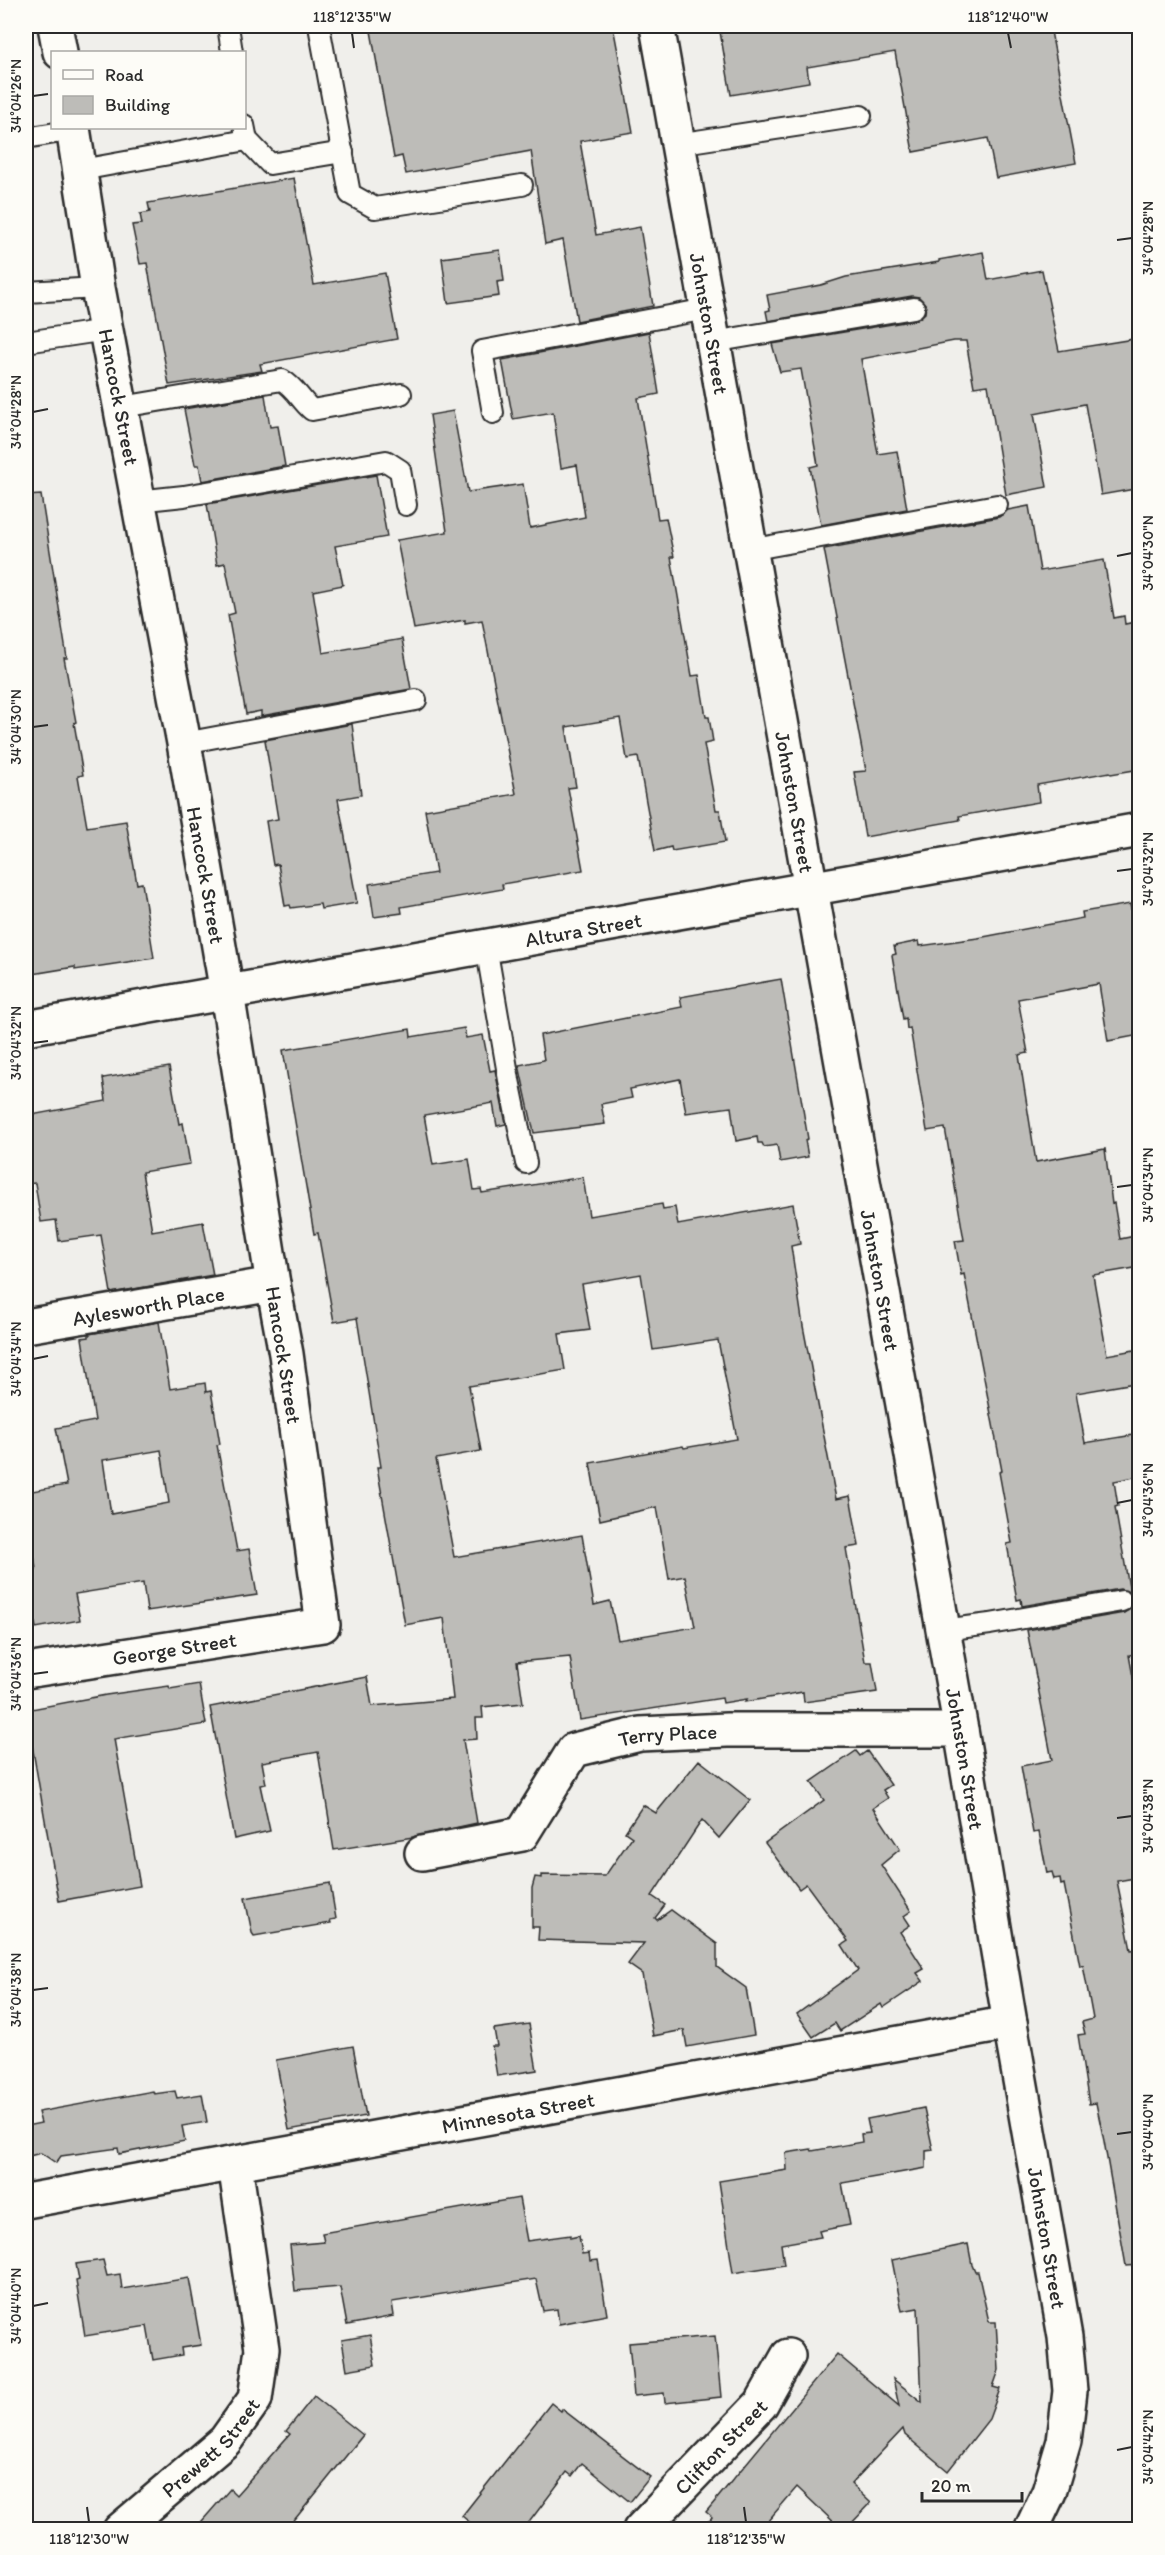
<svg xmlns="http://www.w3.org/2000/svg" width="1165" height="2555" font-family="Itim,sans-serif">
	<rect width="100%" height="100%" fill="#f0efeb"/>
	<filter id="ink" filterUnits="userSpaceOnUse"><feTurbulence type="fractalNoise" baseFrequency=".0167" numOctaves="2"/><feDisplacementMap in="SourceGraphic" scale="12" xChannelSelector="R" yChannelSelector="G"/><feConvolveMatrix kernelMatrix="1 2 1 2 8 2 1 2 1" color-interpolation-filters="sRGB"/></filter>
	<g filter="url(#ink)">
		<!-- building -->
		<g fill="#bdbcb8" stroke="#2b2b2b" stroke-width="1.5" fill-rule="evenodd">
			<path d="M400 26H613L633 132 580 141 596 235 640 227 653 306 577 321 563 240 545 244 531 151 406 174 402 156 394 158 371 31Z"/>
			<path d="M719 26H1050L1076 163 996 178 988 138 913 152 895 52 807 67 809 82 731 95Z"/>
			<path d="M294 178 314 285 385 273 397 339 260 364 262 371 169 385 147 263 140 264 132 225 142 224 140 214 150 212 148 203Z"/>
			<path d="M500 250 504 281 497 282 499 296 448 303 442 258Z"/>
			<path d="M983 252 988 280 1042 270 1059 351 1140 338V488L1101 495 1085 404 1034 414 1047 487 1006 495 988 385 974 387 966 341H954L861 359 878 454 897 451 907 509 821 525 810 467 818 465 801 369 780 372 772 344 916 320 925 313 926 305 919 297 912 296 768 321 766 311 770 310 767 295 821 285 846 277 939 262V260Z"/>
			<path d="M649 332 659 394 638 398 658 519 666 518 674 557H671L692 676 699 675 706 717H709L713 742 704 744 716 810H720L725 842 672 851 671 847 655 851 638 757 627 759 620 718 566 727 576 787 568 788 583 870 502 884 503 889 401 907 402 913 374 917 369 884 436 873 425 810 516 794 482 620 465 623V620L414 629 397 540 447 532 430 415 453 411 468 492 523 484 530 528 585 517 577 465 561 468 553 412 513 419 502 360Z"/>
			<path d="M265 395 270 427 278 426 285 466 202 481 199 465H195L184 409Z"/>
			<path d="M376 475 387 537 335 546 343 585 313 591 323 653 402 639 411 689 261 716V711L246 714 228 615 235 613 225 563 217 565 207 504Z"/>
			<path d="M41 495 67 658H64L76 722 74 723 83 775 78 776 87 827 126 821 137 884 142 883 154 958 75 970V967L26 975V496Z"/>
			<path d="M1029 506 1040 571 1104 560 1114 618 1124 616 1125 624 1140 621V769L1111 774 1110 772 1037 785 1039 802 959 816 960 820 865 837 854 772 866 771 824 549 999 517 1008 510Z"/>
			<path d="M352 724 361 795 338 799 357 903 321 909 320 904 291 908 290 905 285 906 278 864 273 865 266 821 278 819 265 740Z"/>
			<path d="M1130 904 1140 960V1035L1108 1041 1099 984 1018 999 1028 1053 1019 1055 1036 1162 1105 1149 1112 1204 1114 1203 1120 1239 1140 1235V1267L1093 1275 1107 1355 1140 1349V1382L1076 1393 1085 1443 1140 1434V1476L1114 1481 1118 1506 1115 1507 1130 1593 1120 1589 1022 1606 1021 1599 1017 1600 1007 1544 1012 1543 999 1472 1002 1471 964 1274 961 1275 955 1241 964 1240 945 1128 927 1131 910 1028 907 1029 906 1018 903 1019 892 955 896 954 894 946 919 941 920 946 978 938 1083 918 1082 912Z"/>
			<path d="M781 979 808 1139 805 1140 808 1157 780 1162 777 1145 764 1147 762 1143H758L757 1137 736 1141 731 1107 686 1113 680 1079 630 1089 632 1098 601 1104 605 1124 534 1133 519 1065 544 1060 540 1035 682 1007 680 997Z"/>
			<path d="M464 1028 466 1038 483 1035 490 1071 495 1070 506 1124 497 1126 493 1103 424 1115 433 1165 469 1159 474 1190 481 1189 482 1193 583 1177 589 1216 662 1204 663 1209 675 1207 678 1225 793 1204 800 1244 791 1246 803 1326 836 1499 850 1496 859 1546 846 1548 865 1662H872L877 1692 804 1702 803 1692 745 1702 747 1699 723 1703 722 1698 580 1720 570 1657 517 1662 523 1703 482 1707 483 1718H476L477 1739 463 1740 477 1823 413 1837 334 1850 318 1752 262 1762 266 1784 260 1785 270 1831 234 1839 210 1707 367 1677 372 1706 453 1699 444 1618 405 1625 377 1467H381L357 1318 334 1322 318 1233 314 1234 283 1050 410 1029 411 1037ZM641 1274 653 1350 718 1340 737 1439 684 1448 683 1446 590 1463 600 1520 657 1507 669 1579 685 1576 695 1627 618 1640 610 1601 594 1605 582 1535 454 1557 436 1459 481 1451 469 1386 565 1370 559 1334 590 1330 582 1284Z"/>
			<path d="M169 1067 179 1124 183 1123 190 1164 142 1172 152 1231 203 1222 213 1275 111 1293 101 1235 59 1241 56 1220 41 1222 35 1183 26 1184V1116L106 1101 103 1078Z"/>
			<path d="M159 1322 170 1389 205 1383 206 1392 211 1391 220 1444 217 1445 237 1551 249 1549 257 1595 147 1611 143 1583 75 1594 80 1620 36 1628 27 1572 36 1570 26 1492 67 1485 56 1428 95 1421 82 1338 89 1337V1334ZM161 1450 169 1503 111 1514 103 1460Z"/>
			<path d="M1133 1606V1610L1140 1609V1653L1129 1655 1140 1714V1877L1117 1881 1131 1950 1140 1949V1981L1134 1982 1140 2016V2265L1126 2266 1104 2141 1096 2103 1089 2104 1078 2035 1085 2034 1082 2022 1093 2019 1083 1965 1080 1966 1064 1884 1061 1885 1060 1878 1054 1879 1052 1872 1047 1873 1039 1832 1033 1833 1021 1766 1052 1760 1027 1630 1124 1613Z"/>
			<path d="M199 1684 206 1724 114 1739 140 1886 59 1901 26 1710 106 1695 169 1686 170 1689Z"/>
			<path d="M856 1751 860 1756 867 1751 891 1785 883 1790 888 1798 873 1808 900 1849 881 1865 911 1911 904 1916 910 1925 900 1932 924 1969 917 1973 923 1981 883 2008 881 2004 840 2031 835 2023 813 2037 797 2014 858 1970 842 1945 848 1941 806 1884 799 1889 765 1843 824 1800 811 1782Z"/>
			<path d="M699 1760 750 1800 719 1838 702 1820 652 1896 665 1905 655 1918 657 1920 671 1910 717 1944V1967L746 1988 754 2035 687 2047 684 2030 653 2036 642 1974 628 1964 644 1943 538 1940 539 1927H532V1888L535 1877 542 1878V1875L605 1876 632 1837 625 1832 643 1805 656 1813Z"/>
			<path d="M330 1883 336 1919 330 1920 331 1923 254 1936 252 1933 245 1898Z"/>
			<path d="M529 2024 537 2070 497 2076 492 2046H497L494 2029Z"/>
			<path d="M353 2046 366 2116 289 2130 276 2060Z"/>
			<path d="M153 2091 154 2094 175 2091 177 2098 202 2094 207 2122 182 2126 185 2141 119 2154 118 2148 61 2156 56 2163 41 2153 29 2156 26 2126 41 2123 38 2112Z"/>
			<path d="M924 2108 933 2150 926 2151V2168L842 2183 850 2225 819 2231 821 2237 781 2244 784 2265 733 2273 719 2181 787 2170 786 2153 811 2149 812 2151 862 2142 861 2134 870 2133 867 2119Z"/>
			<path d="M519 2198 527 2241 570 2235V2238L579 2236 582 2254 589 2253 590 2261 598 2260 607 2315 559 2324 557 2309 543 2311 536 2279 392 2302 394 2316 347 2325 340 2287 295 2291 290 2245 324 2242 322 2233Z"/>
			<path d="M968 2244 972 2265 975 2272H978L989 2322H996L999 2370 993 2387 1000 2389 989 2419 948 2471 905 2435 903 2429 851 2484 871 2503 846 2529H841L797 2487 761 2529H702L712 2517 706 2512 837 2354 899 2406 893 2379 922 2402 918 2308 902 2311 892 2260Z"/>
			<path d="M103 2260 107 2276 120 2274 122 2289 189 2278 201 2345 181 2348 182 2355 153 2360 147 2326 85 2336 76 2281 79 2280 76 2264Z"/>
			<path d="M370 2335 375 2365 347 2370 342 2340Z"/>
			<path d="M715 2336 721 2397 665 2403 664 2393 634 2396 629 2343Z"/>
			<path d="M314 2396 363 2435 287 2529H195L230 2489 236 2495 290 2434 286 2431Z"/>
			<path d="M551 2403 561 2411 562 2409 650 2477 630 2502 582 2463 572 2476 567 2472 524 2529H478L462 2516Z"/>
		</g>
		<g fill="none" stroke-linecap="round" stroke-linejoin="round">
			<defs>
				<g id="lane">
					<path d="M228 26 232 52"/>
					<path d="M319 26 350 194 375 208 522 185"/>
					<path d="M244 125 247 140 270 164 343 152"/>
					<path d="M26 138 73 130"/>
					<path d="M677 144 861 116"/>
					<path d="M81 170 247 140"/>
					<path d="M26 292 98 288"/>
					<path d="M26 342 106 330"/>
					<path d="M713 342 914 308"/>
					<path d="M122 407 282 380C296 388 300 400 312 410L401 394"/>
					<path d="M493 413 482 351 707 309"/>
					<path d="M137 501 184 496 386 461 400 470 406 505"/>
					<path d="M749 550 997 505"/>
					<path d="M184 743 416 700"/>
					<path d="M486 946 509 1080 526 1163"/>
					<path d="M943 1630 990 1624 1122 1601"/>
				</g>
				<g id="street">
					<path d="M55 26 60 52"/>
					<path id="s1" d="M657 26 961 1730 1010 2023 1065 2337 1070 2391 1064 2441 1049 2492 1031 2530"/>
					<path id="s2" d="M26 1028 1140 830"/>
					<path id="s3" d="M26 1326 273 1284"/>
					<path id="s4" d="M26 1671 323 1625 286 1354 273 1284 227 993 184 743 98 288 73 128"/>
					<path id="s5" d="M422 1853 522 1834 574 1750 640 1734 727 1730H961"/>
					<path id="s6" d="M26 2201 1010 2023"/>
					<path id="s7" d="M120 2530 225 2441 255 2399 262 2349 235 2164"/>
					<path id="s8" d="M640 2530 761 2404 788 2356"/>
				</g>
			</defs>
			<!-- lane casing -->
			<use href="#lane" stroke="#2b2b2b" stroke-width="24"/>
			<!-- street casing -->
			<use href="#street" stroke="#2b2b2b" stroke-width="38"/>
			<!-- lane -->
			<use href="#lane" stroke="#fdfcf7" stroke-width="20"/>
			<!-- street -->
			<use href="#street" stroke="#fdfcf7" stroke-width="33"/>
		</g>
	</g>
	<!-- ticks -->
	<path fill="none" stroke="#2b2b2b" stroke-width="2" d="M352 33 354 48M1008 33 1011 48M33 96 48 94M1117 240 1132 238M33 412 48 409M1117 556 1132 553M33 727 48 725M1117 871 1132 869M33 1043 48 1041M1117 1187 1132 1185M33 1359 48 1356M1117 1503 1132 1500M33 1674 48 1672M1117 1818 1132 1816M33 1990 48 1988M1117 2134 1132 2132M33 2306 48 2303M1117 2450 1132 2447M87 2507 89 2522M744 2507 746 2522"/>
	<g text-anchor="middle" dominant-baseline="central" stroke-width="4.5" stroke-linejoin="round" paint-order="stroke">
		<!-- street labels -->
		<g font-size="21" fill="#2b2b2b" stroke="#fdfcf7">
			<text stroke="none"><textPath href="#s1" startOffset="302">Johnston Street</textPath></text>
			<text transform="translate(119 397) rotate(79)">Hancock Street</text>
			<text stroke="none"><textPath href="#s1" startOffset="788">Johnston Street</textPath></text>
			<text transform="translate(206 875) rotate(80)">Hancock Street</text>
			<text stroke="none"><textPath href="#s2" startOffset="566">Altura Street</textPath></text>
			<text stroke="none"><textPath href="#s1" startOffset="1274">Johnston Street</textPath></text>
			<text stroke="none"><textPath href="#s3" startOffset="124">Aylesworth Place</textPath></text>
			<text transform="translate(284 1355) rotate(81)">Hancock Street</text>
			<text stroke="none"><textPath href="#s4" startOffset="150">George Street</textPath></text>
			<text stroke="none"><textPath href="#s5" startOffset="296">Terry Place</textPath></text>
			<text stroke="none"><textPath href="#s1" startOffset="1760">Johnston Street</textPath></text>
			<text stroke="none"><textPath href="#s6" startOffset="500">Minnesota Street</textPath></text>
			<text stroke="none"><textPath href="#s1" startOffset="2246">Johnston Street</textPath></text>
			<text stroke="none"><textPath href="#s7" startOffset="123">Prewett Street</textPath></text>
			<text stroke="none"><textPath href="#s8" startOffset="116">Clifton Street</textPath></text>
		</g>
	</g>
	<!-- margin -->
	<rect width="1165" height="2555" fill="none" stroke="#fdfcf7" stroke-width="66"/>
	<!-- legend -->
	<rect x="51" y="51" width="195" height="78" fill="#fdfcf7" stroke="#a9a8a5" stroke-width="1.5"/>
	<rect x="63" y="70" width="30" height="9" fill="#fdfcf7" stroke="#a9a8a5" stroke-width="1.5"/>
	<text x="105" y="81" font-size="18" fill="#2b2b2b">Road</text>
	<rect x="63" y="96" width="30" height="18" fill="#bdbcb8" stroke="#a9a8a5" stroke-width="1.5"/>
	<text x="105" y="111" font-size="18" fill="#2b2b2b">Building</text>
	<!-- scale -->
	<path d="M922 2492v9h100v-9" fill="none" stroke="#2b2b2b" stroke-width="3"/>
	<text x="931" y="2492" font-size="18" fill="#2b2b2b" stroke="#fdfcf7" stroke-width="4.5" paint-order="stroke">20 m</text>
	<rect x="33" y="33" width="1099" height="2489" fill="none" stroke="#2b2b2b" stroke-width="2"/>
	<g font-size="15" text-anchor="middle" fill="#2b2b2b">
		<text x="352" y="22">118°12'35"W</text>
		<text x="1008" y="22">118°12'40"W</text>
		<text transform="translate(16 96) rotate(-90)" y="5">34°04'26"N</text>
		<text transform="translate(1148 238) rotate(-90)" y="5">34°04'28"N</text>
		<text transform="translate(16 412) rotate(-90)" y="5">34°04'28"N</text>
		<text transform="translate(1148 553) rotate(-90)" y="5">34°04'30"N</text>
		<text transform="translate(16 727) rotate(-90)" y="5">34°04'30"N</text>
		<text transform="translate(1148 869) rotate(-90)" y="5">34°04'32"N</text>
		<text transform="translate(16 1043) rotate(-90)" y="5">34°04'32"N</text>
		<text transform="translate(1148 1185) rotate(-90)" y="5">34°04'34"N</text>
		<text transform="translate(16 1359) rotate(-90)" y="5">34°04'34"N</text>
		<text transform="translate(1148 1500) rotate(-90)" y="5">34°04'36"N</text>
		<text transform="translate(16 1674) rotate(-90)" y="5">34°04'36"N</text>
		<text transform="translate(1148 1816) rotate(-90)" y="5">34°04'38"N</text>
		<text transform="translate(16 1990) rotate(-90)" y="5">34°04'38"N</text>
		<text transform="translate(1148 2132) rotate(-90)" y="5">34°04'40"N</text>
		<text transform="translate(16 2306) rotate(-90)" y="5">34°04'40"N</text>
		<text transform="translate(1148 2447) rotate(-90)" y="5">34°04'42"N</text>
		<text x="89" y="2544">118°12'30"W</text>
		<text x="746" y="2544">118°12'35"W</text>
	</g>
</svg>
